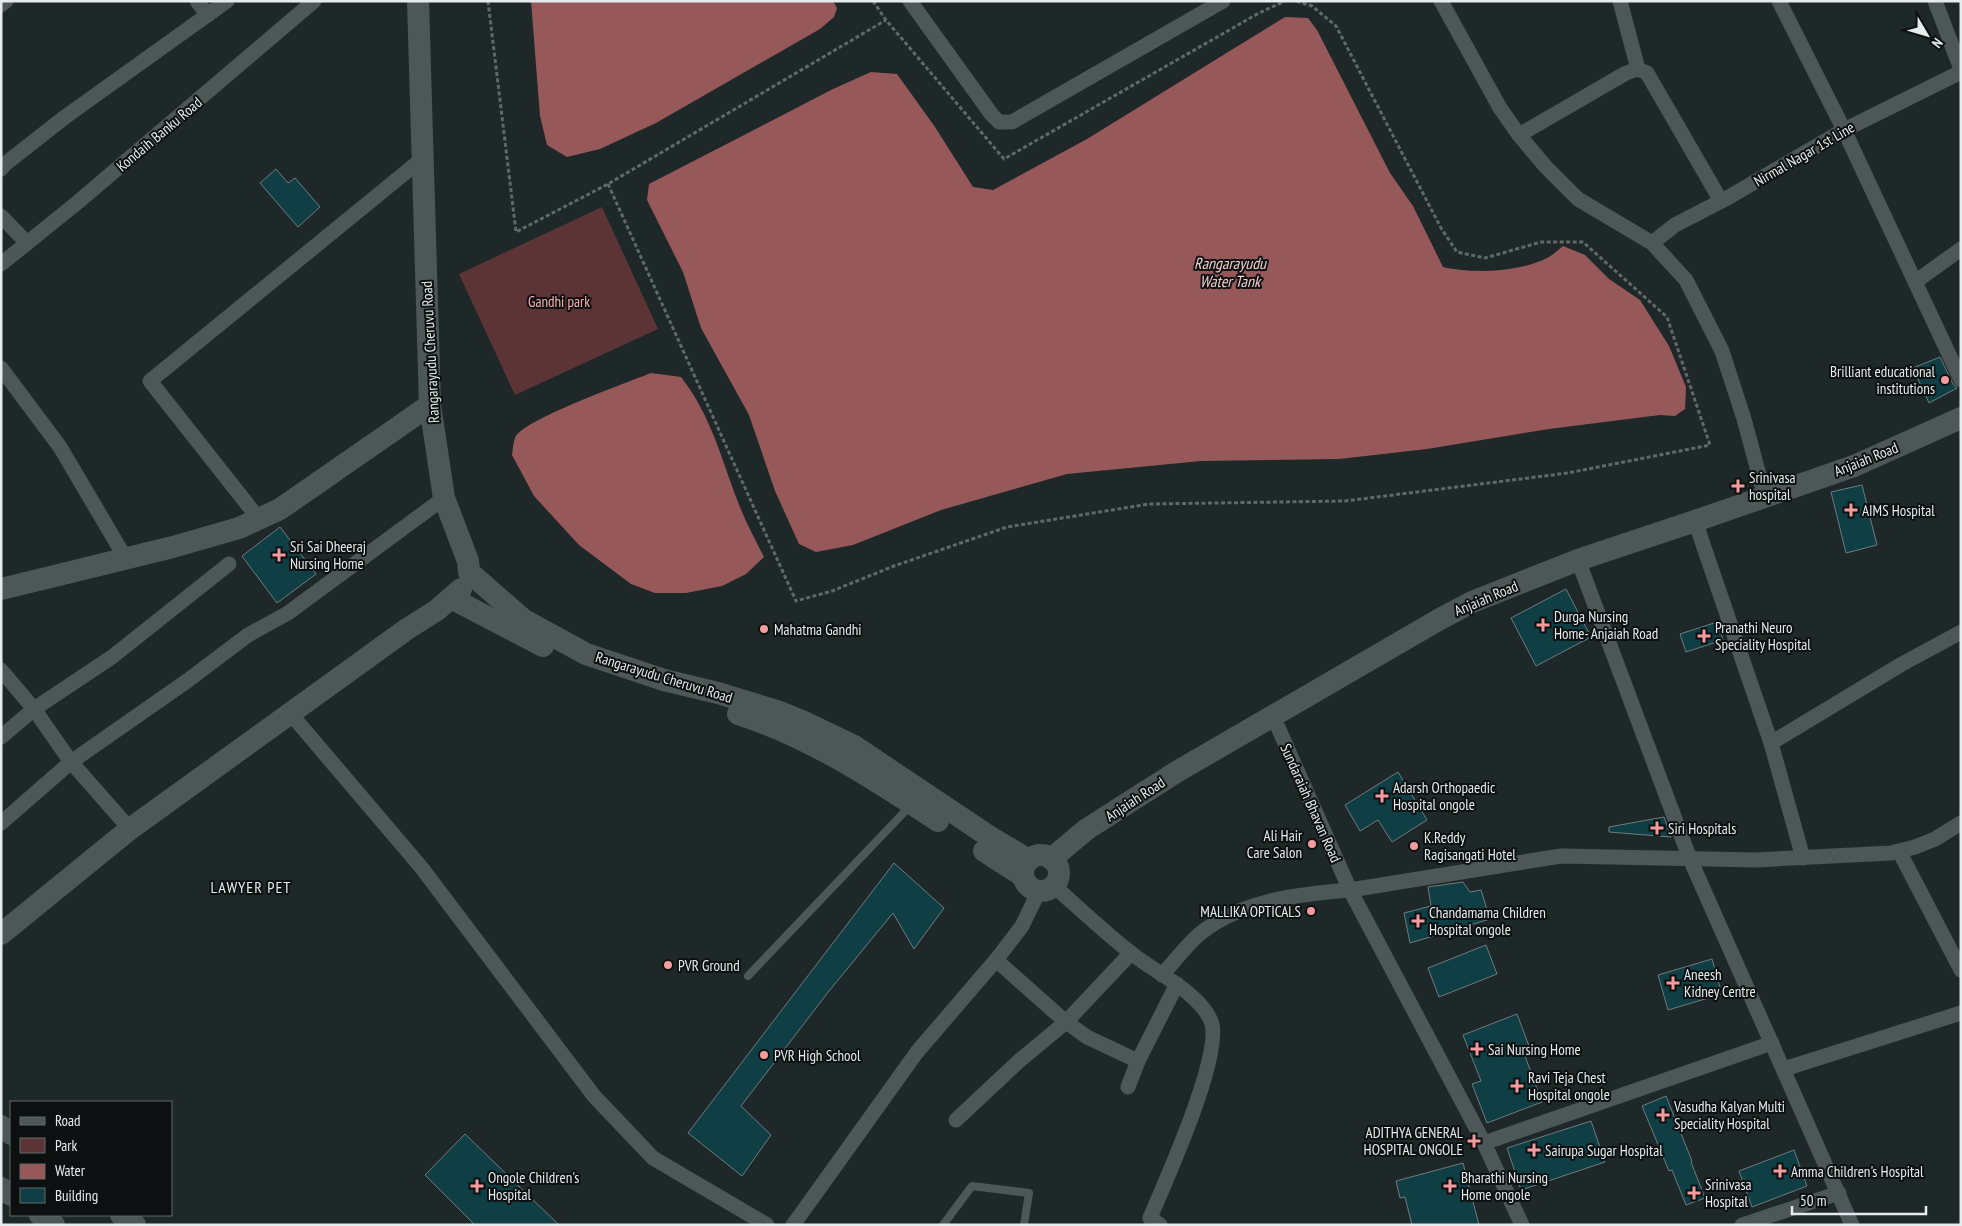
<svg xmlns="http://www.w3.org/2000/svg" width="1962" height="1226" font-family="'PT Sans Narrow',sans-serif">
	<rect width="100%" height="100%" fill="#1f2829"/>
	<!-- green -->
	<path fill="#5c3435" d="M602 207 658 329 515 395 459 274Z"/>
	<!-- water -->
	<g fill="#97585a">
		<path d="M531 1H833L837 8 834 17 820 29 656 123 600 149 567 157 547 145 540 116Z"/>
		<path d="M1285 17 1308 18 1317 30 1390 173 1413 206 1443 267C1472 274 1520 272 1547 258 1553 255 1558 250 1563 246L1585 255 1609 279 1640 300 1669 346 1686 387 1685 409 1675 416 1660 415 1549 429 1427 449 1339 459 1201 461 1067 474 941 510 853 545 816 552 799 544 775 491 749 415 701 328 683 272 647 200 649 184 833 89 871 72 897 74 935 127 973 187 993 190 1087 139Z"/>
		<path d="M651 373 681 377C711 415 721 458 738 502 745 521 755 539 764 557L746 574 722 586 686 593H655L631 584 579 545 534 496 512 455C513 450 513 441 516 436 528 418 626 383 651 373Z"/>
	</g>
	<!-- building -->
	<g fill="#0f3f45" stroke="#707a7c">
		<path d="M276 169 288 183 295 178 320 207 298 227 260 183Z"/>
		<path d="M1940 357 1953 384 1957 388 1929 403 1913 368Z"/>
		<path d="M1862 485 1877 545 1846 553 1831 492Z"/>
		<path d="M280 527 316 574 277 603 242 556Z"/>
		<path d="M1566 589 1591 637 1536 666 1511 618Z"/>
		<path d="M1717 622 1723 640 1686 652 1680 634Z"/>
		<path d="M1398 772 1427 820 1392 842 1378 820 1360 831 1345 805Z"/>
		<path d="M1664 817 1671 837 1609 832V827Z"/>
		<path d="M894 863 944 908 914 949 893 913 829 991 741 1106 771 1135 742 1176 688 1133Z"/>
		<path d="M1463 882 1470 892 1481 890 1490 919 1410 943 1404 913 1431 906 1428 887Z"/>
		<path d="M1486 945 1497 974 1439 997 1428 968Z"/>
		<path d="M1712 959 1722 994 1668 1010 1658 975Z"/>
		<path d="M1517 1014 1529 1046 1522 1048 1542 1102 1487 1123 1472 1084 1481 1081 1463 1035Z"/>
		<path d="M1666 1096 1692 1161 1691 1162 1705 1198 1686 1205 1672 1170 1669 1171 1642 1106Z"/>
		<path d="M1591 1121 1605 1162 1521 1190 1507 1148Z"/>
		<path d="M465 1134 559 1225H475L425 1175Z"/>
		<path d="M1794 1150 1807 1186 1752 1207 1739 1171Z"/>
		<path d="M1463 1163 1479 1225H1412L1405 1197 1400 1198 1396 1181Z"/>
	</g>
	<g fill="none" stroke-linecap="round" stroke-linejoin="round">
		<!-- path -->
		<g stroke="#606869" stroke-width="3" stroke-dasharray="4 2.5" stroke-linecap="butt">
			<path d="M488 1 516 232 608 184 886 20"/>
			<path d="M873 1 886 20 1004 159 1259 13 1285 1"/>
			<path d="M608 184 796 601 832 591 894 566 1007 527 1149 504 1345 501 1568 473 1710 445 1667 317 1583 242H1541L1485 258 1457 252 1441 228 1336 26 1312 6 1296 1"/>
		</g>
		<!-- lane -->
		<g stroke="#4d5758" stroke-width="8">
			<path d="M748 976 911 805"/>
			<path d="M943 1225 972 1186 1029 1193 1024 1225"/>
		</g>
		<!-- street -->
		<g stroke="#4d5758" stroke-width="15">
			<path d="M197 1 208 15"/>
			<path d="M910 1 992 115 999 122H1012L1223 1"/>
			<path d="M1441 1 1500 108 1519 135 1545 166 1578 199 1652 243 1686 280 1722 351 1744 419 1765 497"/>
			<path d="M1620 1 1638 69"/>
			<path d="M1779 1 1844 130 1961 380"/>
			<path d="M1935 1 1961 69"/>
			<path d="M1 5 6 1"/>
			<path d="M1519 135 1626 73 1638 69 1647 73 1721 201"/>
			<path d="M1 169 5 164 65 117 227 1"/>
			<path d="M1 216 27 243"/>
			<path d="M1652 243 1675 225 1729 197 1844 130 1961 72"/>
			<path d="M1 264 78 202 314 1"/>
			<path d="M1915 282 1961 249"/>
			<path d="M1 368 60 447 126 559"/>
			<path d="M259 519 150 381 422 159"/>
			<path d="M1695 521 1771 743 1803 858"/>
			<path d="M1578 560 1690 859 1852 1225"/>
			<path d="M1 670 34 709 71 762 130 829"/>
			<path d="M290 713 421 867 594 1096 653 1158 767 1225"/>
			<path d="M1273 716 1350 890 1561 856 1756 860 1891 853 1915 847 1935 839 1961 823"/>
			<path d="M1 737 34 709 112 657 229 564"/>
			<path d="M1771 743 1902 664 1961 632"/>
			<path d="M1 823 71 762 187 681 248 635 288 613 444 498"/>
			<path d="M1899 851 1961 970"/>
			<path d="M1054 886C1079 908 1104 932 1131 953 1154 972 1199 992 1211 1021 1224 1053 1165 1182 1150 1218L1160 1225"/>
			<path d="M996 960 1066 1022 1087 1037 1138 1061"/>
			<path d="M1162 975C1175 961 1187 944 1202 932 1244 900 1299 894 1350 890L1484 1143 1522 1225"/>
			<path d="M1784 1069 1961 1013"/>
			<path d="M1128 1087 1138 1061 1177 984"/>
			<path d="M956 1120 1019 1061 1066 1022 1131 953"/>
			<path d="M1484 1143 1772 1043"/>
			<path d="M793 1225 917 1052 996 960 1022 926 1039 891"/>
			<path d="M1742 1225 1839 1193"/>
		</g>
		<!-- secondary -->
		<g stroke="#4d5758" stroke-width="22">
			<path d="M418 1 430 405 444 498 468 561 469 572 524 620 586 654 664 680 718 693 777 711 804 722 854 746 990 837 1029 860"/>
			<path d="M1 589 173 547 239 528 280 509 430 405"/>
			<path d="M451 598 543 646"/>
			<path d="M738 714C811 737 875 780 938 821"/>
			<path d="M984 851 1023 876"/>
			<circle cx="1041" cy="873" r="18"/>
			<path d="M1051 859 1087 829 1178 771 1440 619 1472 602 1578 560 1695 521 1854 466 1961 418"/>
			<path d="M1 934 130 829 407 629 437 610 461 589"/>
			<path d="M1 1126 11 1134"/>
			<path d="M1 1188 11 1195"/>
			<path d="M40 1215 54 1225"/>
			<path d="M121 1215 135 1225"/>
		</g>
	</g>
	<!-- markers -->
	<g fill="#f59b9e" stroke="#0c1010" stroke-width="2">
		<circle cx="1945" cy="380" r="5"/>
		<path d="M1735.5 478.5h5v5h5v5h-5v5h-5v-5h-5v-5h5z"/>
		<path d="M1848.5 502.5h5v5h5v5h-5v5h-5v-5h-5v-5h5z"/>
		<path d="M276.5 547.5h5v5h5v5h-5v5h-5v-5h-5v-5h5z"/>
		<path d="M1540.5 617.5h5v5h5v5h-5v5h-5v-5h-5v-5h5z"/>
		<circle cx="764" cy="629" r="5"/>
		<path d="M1701.5 628.5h5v5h5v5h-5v5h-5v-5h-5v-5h5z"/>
		<path d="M1379.5 788.5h5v5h5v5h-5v5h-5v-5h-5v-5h5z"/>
		<path d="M1654.5 820.5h5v5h5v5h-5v5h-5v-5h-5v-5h5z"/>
		<circle cx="1312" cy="844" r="5"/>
		<circle cx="1414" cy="846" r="5"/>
		<circle cx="1311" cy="911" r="5"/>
		<path d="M1415.5 913.5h5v5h5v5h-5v5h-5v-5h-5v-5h5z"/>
		<circle cx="668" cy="965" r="5"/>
		<path d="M1670.5 975.5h5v5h5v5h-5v5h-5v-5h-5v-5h5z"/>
		<path d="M1474.5 1041.5h5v5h5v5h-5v5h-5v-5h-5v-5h5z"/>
		<circle cx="764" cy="1055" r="5"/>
		<path d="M1514.5 1078.5h5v5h5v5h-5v5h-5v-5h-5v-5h5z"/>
		<path d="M1660.5 1107.5h5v5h5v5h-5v5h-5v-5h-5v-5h5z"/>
		<path d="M1471.5 1133.5h5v5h5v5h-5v5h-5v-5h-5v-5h5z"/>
		<path d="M1531.5 1142.5h5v5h5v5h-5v5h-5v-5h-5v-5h5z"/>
		<path d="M1777.5 1163.5h5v5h5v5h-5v5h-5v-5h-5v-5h5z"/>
		<path d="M474.5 1178.5h5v5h5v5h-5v5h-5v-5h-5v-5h5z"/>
		<path d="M1447.5 1178.5h5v5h5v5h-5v5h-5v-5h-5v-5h5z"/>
		<path d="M1691.5 1185.5h5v5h5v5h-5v5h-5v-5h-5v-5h5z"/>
	</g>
	<g text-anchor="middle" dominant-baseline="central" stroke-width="4" stroke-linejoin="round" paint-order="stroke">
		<!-- street labels -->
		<g font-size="15" fill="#e6eced" stroke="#0c1010">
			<text transform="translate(159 134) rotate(-40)">Kondaih Banku Road</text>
			<text transform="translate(1804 154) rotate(-30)">Nirmal Nagar 1st Line</text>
			<text transform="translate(430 352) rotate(-93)">Rangarayudu Cheruvu Road</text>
			<text transform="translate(1866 459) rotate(-22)">Anjaiah Road</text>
			<text transform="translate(1486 598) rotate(-23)">Anjaiah Road</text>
			<text transform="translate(664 677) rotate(17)">Rangarayudu Cheruvu Road</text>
			<text transform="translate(1135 799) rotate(-33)">Anjaiah Road</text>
			<text transform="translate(1311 803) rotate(66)">Sundaraiah Bhavan Road</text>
		</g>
		<!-- park labels -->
		<g font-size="15" fill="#feb0b2" stroke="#0c1010">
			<text x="559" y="301">Gandhi park</text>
		</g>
		<!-- poi labels -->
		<g font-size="15" fill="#e6eced" stroke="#0c1010" text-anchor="start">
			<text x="1935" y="371" text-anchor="end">Brilliant educational<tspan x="1935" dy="17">institutions</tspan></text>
			<text x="1749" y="477">Srinivasa<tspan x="1749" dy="17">hospital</tspan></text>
			<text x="1862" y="510">AIMS Hospital</text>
			<text x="290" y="546">Sri Sai Dheeraj<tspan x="290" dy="17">Nursing Home</tspan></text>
			<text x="1554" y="616">Durga Nursing<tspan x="1554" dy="17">Home- Anjaiah Road</tspan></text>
			<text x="1715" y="627">Pranathi Neuro<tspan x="1715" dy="17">Speciality Hospital</tspan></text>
			<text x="774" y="629">Mahatma Gandhi</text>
			<text x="1393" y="787">Adarsh Orthopaedic<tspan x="1393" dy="17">Hospital ongole</tspan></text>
			<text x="1668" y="828">Siri Hospitals</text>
			<text x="1302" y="835" text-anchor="end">Ali Hair<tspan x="1302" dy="17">Care Salon</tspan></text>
			<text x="1424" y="837">K.Reddy<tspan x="1424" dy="17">Ragisangati Hotel</tspan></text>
			<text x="1301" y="911" text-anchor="end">MALLIKA OPTICALS</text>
			<text x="1429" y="912">Chandamama Children<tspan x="1429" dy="17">Hospital ongole</tspan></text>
			<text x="678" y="965">PVR Ground</text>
			<text x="1684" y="974">Aneesh<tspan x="1684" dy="17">Kidney Centre</tspan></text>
			<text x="1488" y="1049">Sai Nursing Home</text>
			<text x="774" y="1055">PVR High School</text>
			<text x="1528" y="1077">Ravi Teja Chest<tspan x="1528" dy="17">Hospital ongole</tspan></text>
			<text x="1674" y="1106">Vasudha Kalyan Multi<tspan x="1674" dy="17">Speciality Hospital</tspan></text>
			<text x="1463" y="1132" text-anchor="end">ADITHYA GENERAL<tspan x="1463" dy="17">HOSPITAL ONGOLE</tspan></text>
			<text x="1545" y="1150">Sairupa Sugar Hospital</text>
			<text x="1791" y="1171">Amma Children's Hospital</text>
			<text x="488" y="1177">Ongole Children's<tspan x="488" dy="17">Hospital</tspan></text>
			<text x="1461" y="1177">Bharathi Nursing<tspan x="1461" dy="17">Home ongole</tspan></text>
			<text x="1705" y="1184">Srinivasa<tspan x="1705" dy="17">Hospital</tspan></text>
		</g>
		<!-- water labels -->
		<g font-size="16" font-style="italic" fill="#f4cccc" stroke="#0c1010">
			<text x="1230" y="263">Rangarayudu<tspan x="1230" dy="18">Water Tank</tspan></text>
		</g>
		<!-- neighbourhood labels -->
		<g font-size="16" letter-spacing="1" fill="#e6eced" stroke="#0c1010">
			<text x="251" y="887">LAWYER PET</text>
		</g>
	</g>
	<!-- border -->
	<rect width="1962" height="1226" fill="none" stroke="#e6eced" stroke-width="5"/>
	<!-- legend -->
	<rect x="10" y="1101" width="162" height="115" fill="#0c1010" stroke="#636868"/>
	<rect x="20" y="1117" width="25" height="8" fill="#4d5758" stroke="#636868"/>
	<text x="55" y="1126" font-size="15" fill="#e6eced">Road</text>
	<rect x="20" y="1138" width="25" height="15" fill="#5c3435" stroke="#636868"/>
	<text x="55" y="1151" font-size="15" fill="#e6eced">Park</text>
	<rect x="20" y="1164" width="25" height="15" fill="#97585a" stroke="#636868"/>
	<text x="55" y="1176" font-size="15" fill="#e6eced">Water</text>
	<rect x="20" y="1188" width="25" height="15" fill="#0f3f45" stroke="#636868"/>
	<text x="55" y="1201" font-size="15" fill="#e6eced">Building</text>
	<!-- north arrow -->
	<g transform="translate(1927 35) rotate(128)" stroke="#0c1010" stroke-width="4" paint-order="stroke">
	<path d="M0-4L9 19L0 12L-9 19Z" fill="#e6eced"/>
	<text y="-8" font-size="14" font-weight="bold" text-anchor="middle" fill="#e6eced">N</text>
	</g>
	<!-- scale -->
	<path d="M1792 1206v8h134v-8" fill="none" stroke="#e6eced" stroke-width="2.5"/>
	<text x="1800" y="1206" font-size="15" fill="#e6eced" stroke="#0c1010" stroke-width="4" paint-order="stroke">50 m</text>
</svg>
